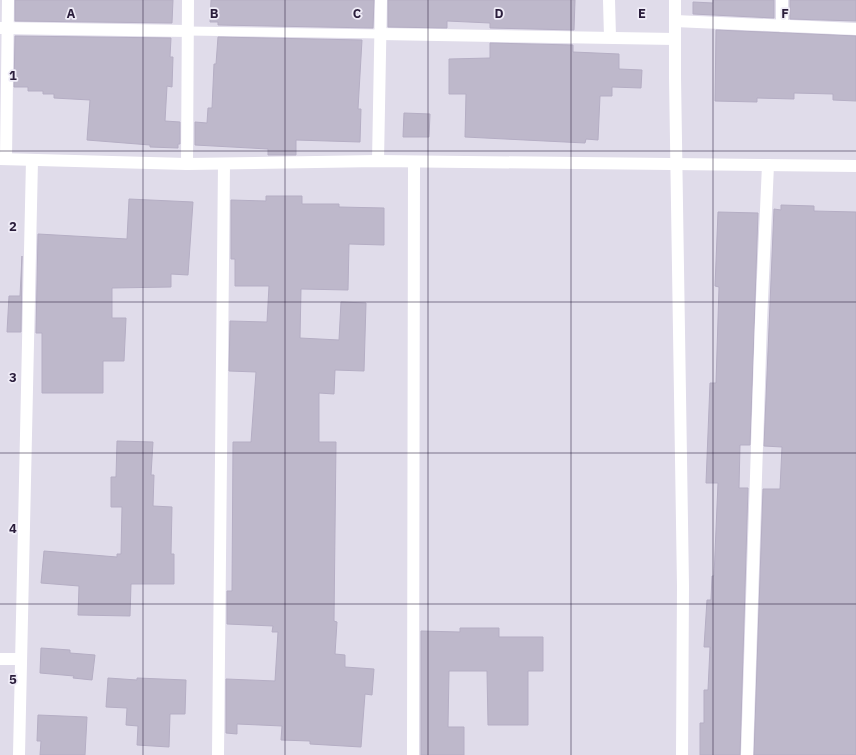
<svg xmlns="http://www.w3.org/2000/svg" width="856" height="755" font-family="'IBM Plex Sans',sans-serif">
	<rect width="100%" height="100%" fill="#e0dcea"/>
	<!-- building -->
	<g fill="#beb8cb" stroke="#b5aec4">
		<path d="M15 0H173L172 23 15 21Z"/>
		<path d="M211 0H374L373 28 218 25V22H210Z"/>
		<path d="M388 0H575L574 30 490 28V23L447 21V28L388 27Z"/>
		<path d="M713 0H774V18L693 14V2L713 3Z"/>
		<path d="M790 0H856V21L790 19Z"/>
		<path d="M716 30 856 36V101L833 100V94L794 93V99L757 98V102L715 101Z"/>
		<path d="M15 36 171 38 170 57H173L172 87 167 86 165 121 180 122V144H178V148L150 147V145L87 140 90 100 54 98V94H43V91H28V87H14Z"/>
		<path d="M218 37 362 40 358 109H361L360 142 296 140V155H268V149L195 145V122L207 123 208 108H212L214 64H216Z"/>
		<path d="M490 43 573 45V52L619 54V69L642 70 641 88 612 87V96H600L598 140 586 139 585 143 465 137 466 94H449V59L490 58Z"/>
		<path d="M404 113 430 114 429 137H403Z"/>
		<path d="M266 196H302V204H339V207L384 208V245L349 244 348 290 301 289 300 338 339 340 341 302 366 303 364 371 335 370 334 394 319 393V442H336L334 621 337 622 335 654 345 655V667L374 669 372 695 365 694 361 747 310 744V741L281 740 282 726 237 724V734L226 733V679L275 681 278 632H272L273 626 227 624V591H232L233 442H251L256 372 229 371 230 321 267 322 269 286H235V259H231V200L266 201Z"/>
		<path d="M129 199 193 202 188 275 171 274V287L112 288V318H126L124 361H103V393H42V333H36L38 234 127 239Z"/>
		<path d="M781 205 814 206V211L856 212V755H754L763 489H780L782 447 764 446 774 209 781 210Z"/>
		<path d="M718 212 758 213 750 445H740L739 488H748L740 755H700V723H704V690H708L710 647H704L707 600H711L712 576H714L718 483H706L710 383H716L719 287 715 286Z"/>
		<path d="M22 256 21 332H7L9 296H20Z"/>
		<path d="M117 441 153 442 151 475H154L153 506 172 507 171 554H174V584H131L130 616 78 615 79 586 41 583 44 551 117 557V554H121L122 507H111V477H116Z"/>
		<path d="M460 628H499V637H543V671H528V725H488L487 671H449L448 727H464V755H421V631L460 632Z"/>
		<path d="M41 648 70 650V653L95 655 92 680 73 678 74 676 40 673Z"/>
		<path d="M108 678 137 680V678L186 680 185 714H170L169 747 137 745 138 726 126 725 127 708 106 707Z"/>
		<path d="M38 715 87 717 85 755H40L41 741H37Z"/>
	</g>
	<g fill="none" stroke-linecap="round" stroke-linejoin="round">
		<!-- lane -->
		<path stroke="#fff" stroke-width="9" d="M188 31 380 34"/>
		<!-- street -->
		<g stroke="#fff" stroke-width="12">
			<path d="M609 0 610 37"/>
			<path d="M675 21 856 29"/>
			<path d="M782 26V0"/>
			<path d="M0 28 188 31"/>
			<path d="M380 34 675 39"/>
			<path d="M6 159 8 0"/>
			<path d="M378 161 381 0"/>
			<path d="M187 164 188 0"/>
			<path d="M0 659H21"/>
			<path d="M19 755 32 160"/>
			<path d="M218 755 224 164"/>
			<path d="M413 755 414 162"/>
			<path d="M747 755 761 322 768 165"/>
		</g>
		<!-- secondary -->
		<g stroke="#fff" stroke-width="12">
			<path d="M675 0V77L683 586 682 755"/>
			<path d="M0 159 187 164 378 161 856 166"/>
		</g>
	</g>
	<!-- grid -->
	<path fill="none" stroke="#2a1d3b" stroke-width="1" stroke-opacity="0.55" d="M143 0V755M285 0V755M428 0V755M571 0V755M713 0V755M0 151H856M0 302H856M0 453H856M0 604H856"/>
	<g font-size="13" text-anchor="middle" font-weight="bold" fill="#2a1d3b" stroke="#efecf7" stroke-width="3.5" stroke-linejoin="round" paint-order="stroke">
		<text x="71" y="18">A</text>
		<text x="214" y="18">B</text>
		<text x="357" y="18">C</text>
		<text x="499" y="18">D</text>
		<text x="642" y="18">E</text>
		<text x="785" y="18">F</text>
		<text x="13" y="80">1</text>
		<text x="13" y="231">2</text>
		<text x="13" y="382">3</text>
		<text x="13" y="533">4</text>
		<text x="13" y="684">5</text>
	</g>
</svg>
